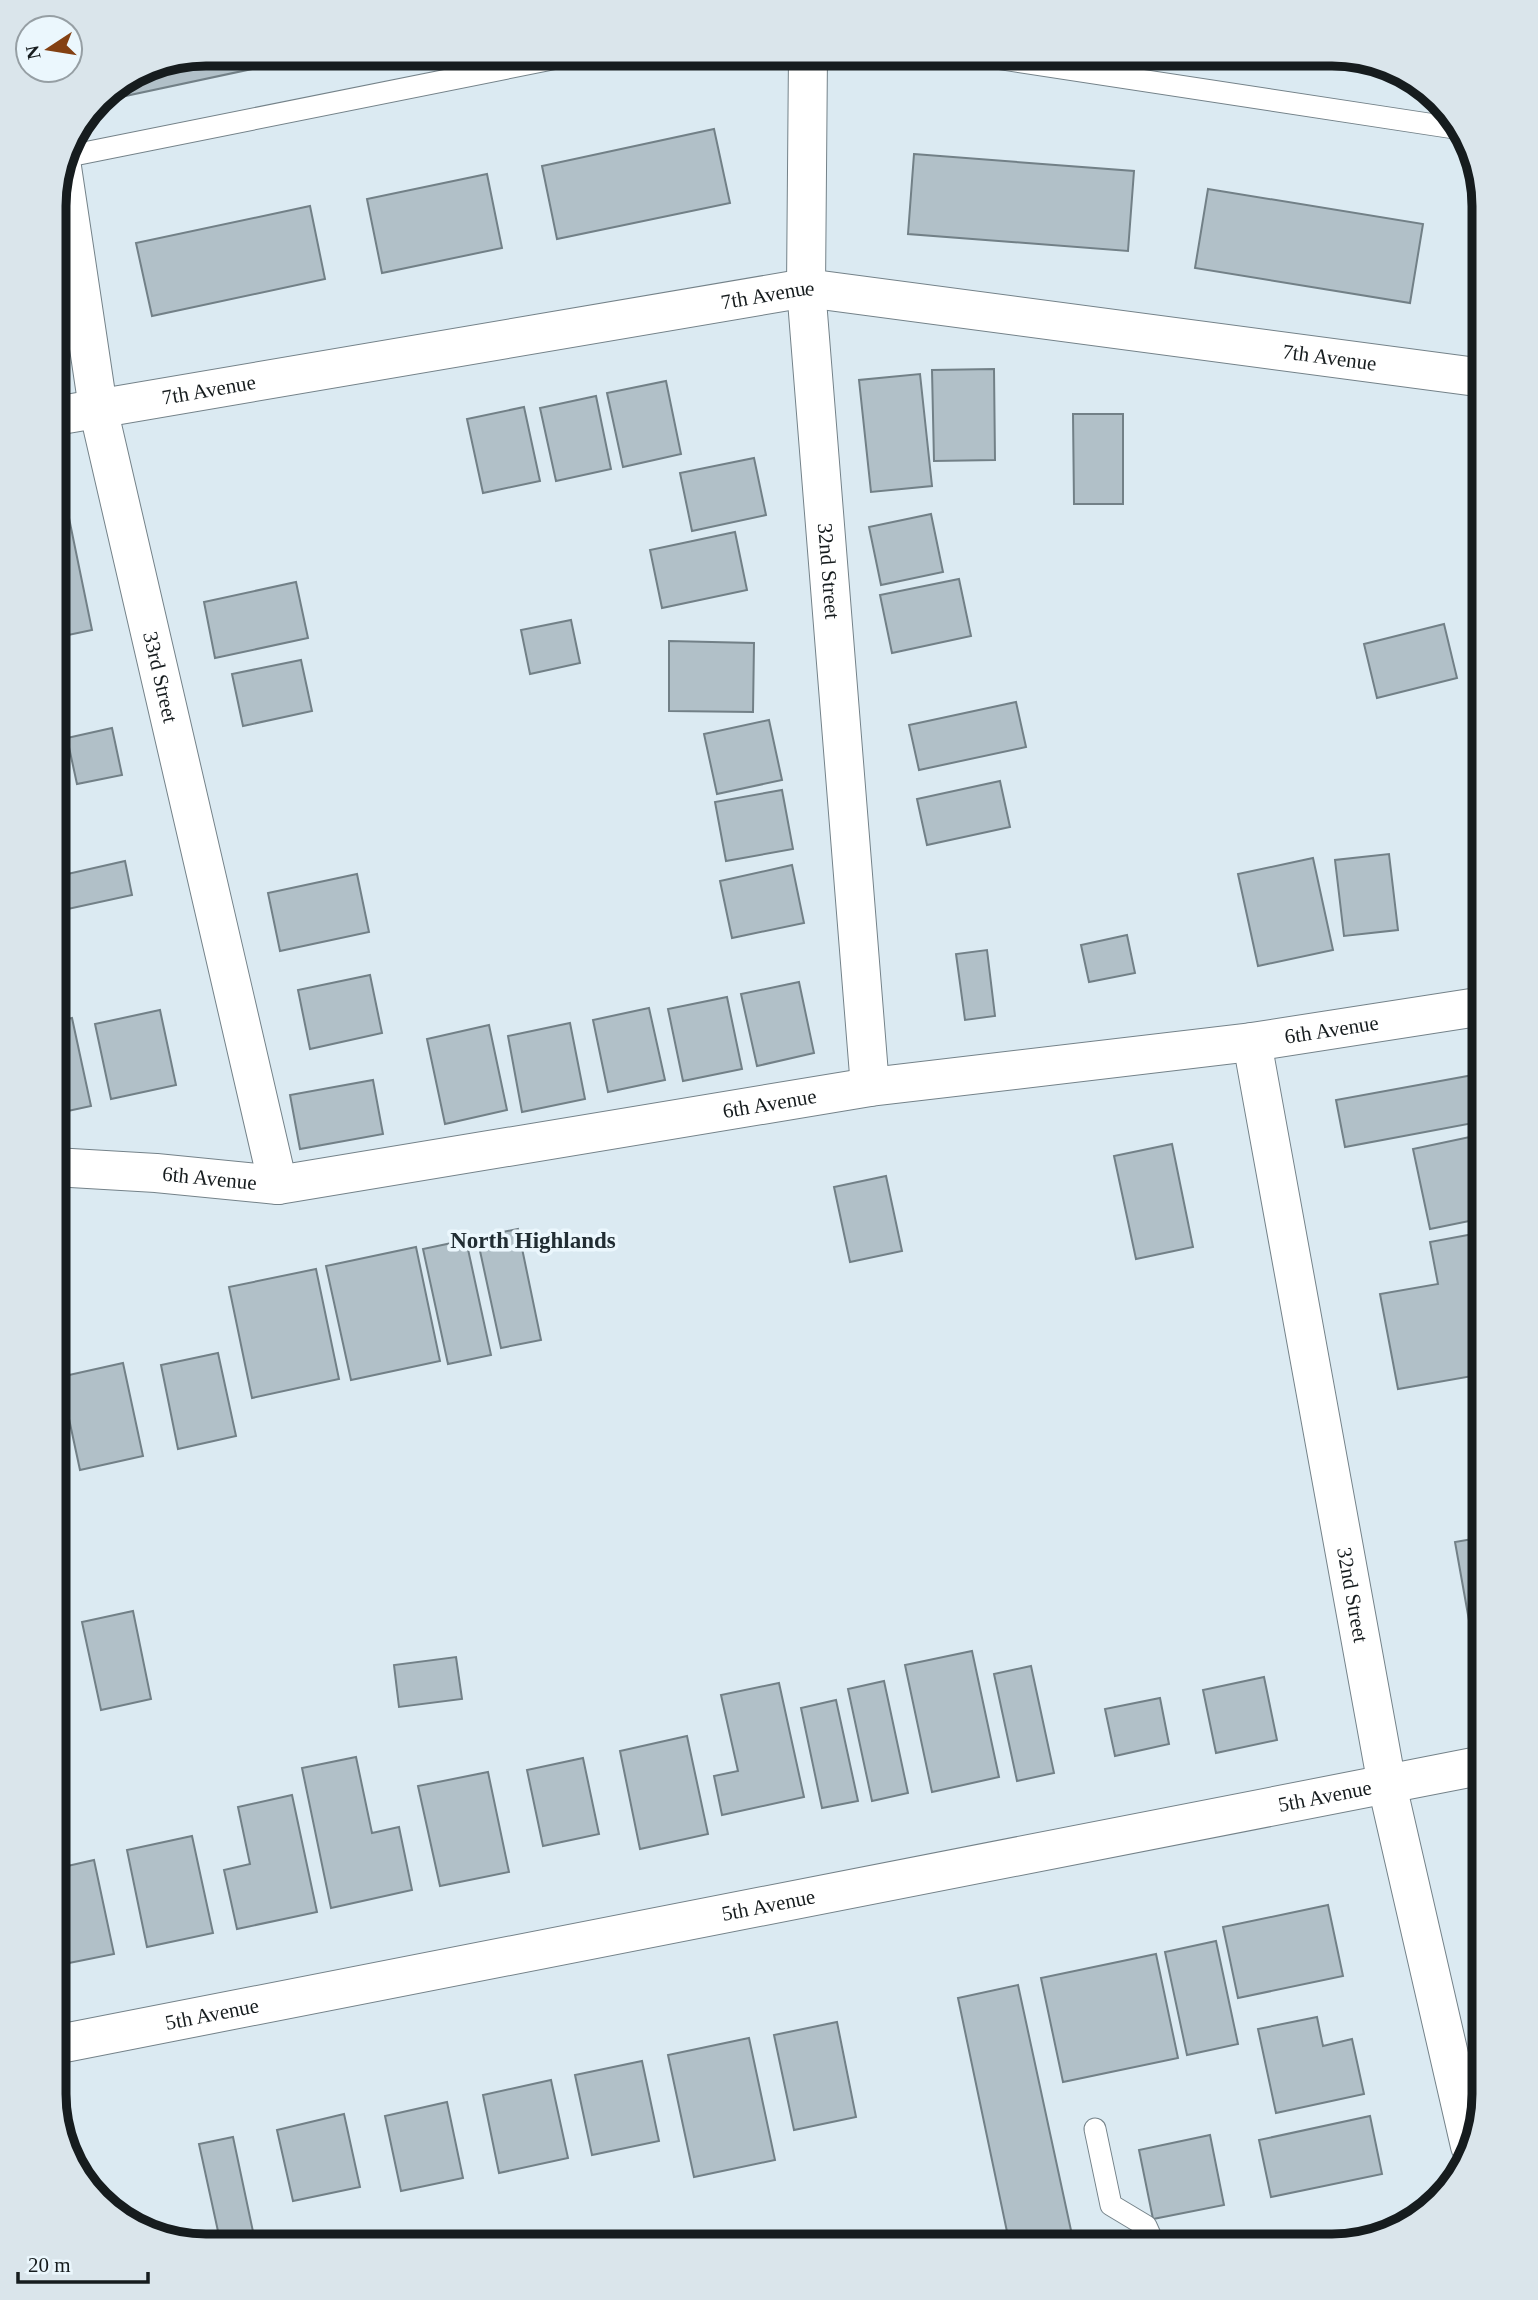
<svg xmlns="http://www.w3.org/2000/svg" width="1538" height="2300" font-family="'Times New Roman',serif">
	<rect width="100%" height="100%" fill="#dbeaf2"/>
	<!-- building -->
	<g fill="#b1c0c8" stroke="#728087" stroke-width="2">
		<path d="M207 54H308V57L116 98 114 89 149 66Z"/>
		<path d="M1243 55H1341L1400 74Z"/>
		<path d="M714 129 730 203 557 239 542 166Z"/>
		<path d="M914 154 1134 171 1128 251 908 234Z"/>
		<path d="M487 174 502 248 382 273 367 199Z"/>
		<path d="M1208 189 1423 224 1410 303 1195 268Z"/>
		<path d="M310 206 325 279 152 316 136 243Z"/>
		<path d="M994 369 995 460 934 461 932 370Z"/>
		<path d="M920 374 932 486 871 492 859 380Z"/>
		<path d="M666 381 681 454 623 467 607 393Z"/>
		<path d="M596 396 611 469 556 481 540 408Z"/>
		<path d="M524 407 540 481 483 493 467 419Z"/>
		<path d="M1073 414H1123V504H1074Z"/>
		<path d="M754 458 766 515 692 531 680 473Z"/>
		<path d="M62 484 92 630 54 638 55 486Z"/>
		<path d="M931 514 943 572 881 585 869 527Z"/>
		<path d="M735 532 747 590 662 608 650 550Z"/>
		<path d="M959 579 971 636 892 653 880 595Z"/>
		<path d="M296 582 308 638 215 658 204 602Z"/>
		<path d="M571 620 580 663 530 674 521 630Z"/>
		<path d="M1444 624 1457 678 1377 698 1364 644Z"/>
		<path d="M669 641 754 643 753 712 669 711Z"/>
		<path d="M301 660 312 711 243 726 232 674Z"/>
		<path d="M1016 702 1026 747 919 770 909 725Z"/>
		<path d="M769 720 782 780 717 794 704 734Z"/>
		<path d="M112 728 122 775 77 784 67 738Z"/>
		<path d="M1000 781 1010 827 927 845 917 799Z"/>
		<path d="M782 790 793 849 726 861 715 802Z"/>
		<path d="M1389 854 1398 930 1344 936 1335 860Z"/>
		<path d="M1313 858 1333 950 1258 966 1238 874Z"/>
		<path d="M125 861 132 895 54 912V877Z"/>
		<path d="M792 865 804 923 732 938 720 881Z"/>
		<path d="M357 874 369 932 280 951 268 893Z"/>
		<path d="M1127 935 1135 973 1089 982 1081 945Z"/>
		<path d="M987 950 995 1016 965 1020 956 954Z"/>
		<path d="M370 975 382 1033 310 1049 298 990Z"/>
		<path d="M799 982 814 1053 757 1066 741 994Z"/>
		<path d="M727 997 742 1069 683 1081 668 1009Z"/>
		<path d="M649 1008 665 1080 608 1092 593 1020Z"/>
		<path d="M160 1010 176 1085 111 1099 95 1024Z"/>
		<path d="M72 1018 91 1106 54 1114V1022Z"/>
		<path d="M570 1023 585 1099 522 1112 508 1036Z"/>
		<path d="M489 1025 507 1110 445 1124 427 1039Z"/>
		<path d="M1484 1073V1121L1345 1147 1336 1100Z"/>
		<path d="M373 1080 383 1134 300 1149 290 1095Z"/>
		<path d="M1484 1134V1218L1430 1229 1413 1149Z"/>
		<path d="M1172 1144 1193 1247 1136 1259 1114 1156Z"/>
		<path d="M886 1176 902 1251 850 1262 834 1187Z"/>
		<path d="M518 1229 541 1340 501 1348 477 1237Z"/>
		<path d="M1484 1232V1374L1398 1389 1380 1294 1438 1284 1430 1242Z"/>
		<path d="M466 1240 491 1355 448 1364 423 1249Z"/>
		<path d="M416 1247 440 1361 351 1380 326 1266Z"/>
		<path d="M316 1269 339 1379 252 1398 229 1287Z"/>
		<path d="M218 1353 236 1436 178 1449 161 1365Z"/>
		<path d="M123 1363 143 1456 80 1470 60 1377Z"/>
		<path d="M1484 1537V1664L1477 1665 1455 1542Z"/>
		<path d="M133 1611 151 1699 101 1710 82 1622Z"/>
		<path d="M972 1651 999 1777 932 1792 905 1665Z"/>
		<path d="M456 1657 462 1699 399 1707 394 1665Z"/>
		<path d="M1031 1666 1054 1773 1017 1781 994 1674Z"/>
		<path d="M1264 1677 1277 1740 1216 1753 1203 1690Z"/>
		<path d="M884 1681 908 1793 872 1801 848 1689Z"/>
		<path d="M779 1683 804 1797 722 1815 714 1776 738 1771 721 1695Z"/>
		<path d="M1160 1698 1169 1744 1115 1756 1105 1709Z"/>
		<path d="M836 1700 858 1801 822 1808 801 1708Z"/>
		<path d="M54 1725 68 1786 54 1789Z"/>
		<path d="M687 1736 708 1834 640 1849 620 1751Z"/>
		<path d="M356 1757 372 1833 399 1827 412 1890 331 1908 302 1768Z"/>
		<path d="M583 1758 599 1834 543 1846 527 1770Z"/>
		<path d="M488 1772 509 1872 440 1886 418 1786Z"/>
		<path d="M292 1795 317 1912 237 1929 224 1870 250 1864 238 1807Z"/>
		<path d="M192 1836 213 1933 147 1947 127 1850Z"/>
		<path d="M94 1860 114 1954 54 1966V1869Z"/>
		<path d="M1328 1905 1343 1976 1238 1998 1223 1927Z"/>
		<path d="M1216 1941 1238 2044 1187 2055 1165 1952Z"/>
		<path d="M1156 1954 1178 2058 1063 2082 1041 1978Z"/>
		<path d="M1018 1985 1072 2235 1020 2246H1010L958 1998Z"/>
		<path d="M1317 2017 1323 2046 1352 2039 1364 2094 1276 2113 1258 2029Z"/>
		<path d="M837 2022 856 2117 794 2130 774 2035Z"/>
		<path d="M749 2038 775 2160 694 2177 668 2055Z"/>
		<path d="M642 2061 659 2141 592 2155 575 2075Z"/>
		<path d="M551 2080 568 2158 499 2173 483 2095Z"/>
		<path d="M447 2102 463 2178 401 2191 385 2116Z"/>
		<path d="M344 2114 360 2187 293 2201 277 2130Z"/>
		<path d="M1370 2116 1382 2174 1271 2197 1259 2140Z"/>
		<path d="M1210 2135 1224 2205 1153 2219 1139 2150Z"/>
		<path d="M233 2137 255 2241 233 2245H221L199 2144Z"/>
	</g>
	<g fill="none" stroke-linecap="round" stroke-linejoin="round">
		<defs>
			<g id="lane">
				<path d="M970 54 1461 129"/>
				<path d="M64 157 577 54"/>
				<path d="M1095 2129 1111 2205 1146 2226 1155 2246"/>
			</g>
			<g id="street">
				<path id="s1" d="M808 54 806 288 870 1087"/>
				<path id="s2" d="M62 167 98 408 278 1185"/>
				<path id="s3" d="M55 416 806 288 1484 378"/>
				<path id="s4" d="M1252 1042 1387 1785 1470 2146"/>
				<path id="s5" d="M54 1167 156 1173 278 1185 870 1087 1252 1042 1484 1006"/>
				<path id="s6" d="M54 2045 1484 1765"/>
			</g>
		</defs>
		<!-- lane casing -->
		<use href="#lane" stroke="#748289" stroke-width="23"/>
		<!-- street casing -->
		<use href="#street" stroke="#748289" stroke-width="40"/>
		<!-- lane -->
		<use href="#lane" stroke="#fff" stroke-width="21"/>
		<!-- street -->
		<use href="#street" stroke="#fff" stroke-width="38"/>
	</g>
	<g text-anchor="middle" dominant-baseline="central" stroke-width="7" stroke-linejoin="round" paint-order="stroke">
		<!-- street labels -->
		<g font-size="21" fill="#161c1e" stroke="#ebf7fd">
			<text stroke="none"><textPath href="#s3" startOffset="723">7th Avenue</textPath></text>
			<text stroke="none"><textPath href="#s3" startOffset="1290">7th Avenue</textPath></text>
			<text stroke="none"><textPath href="#s3" startOffset="156">7th Avenue</textPath></text>
			<text stroke="none"><textPath href="#s1" startOffset="518">32nd Street</textPath></text>
			<text stroke="none"><textPath href="#s2" startOffset="520">33rd Street</textPath></text>
			<text stroke="none"><textPath href="#s5" startOffset="1290">6th Avenue</textPath></text>
			<text stroke="none"><textPath href="#s5" startOffset="723">6th Avenue</textPath></text>
			<text stroke="none"><textPath href="#s5" startOffset="156">6th Avenue</textPath></text>
			<text stroke="none"><textPath href="#s4" startOffset="562">32nd Street</textPath></text>
			<text stroke="none"><textPath href="#s6" startOffset="1295">5th Avenue</textPath></text>
			<text stroke="none"><textPath href="#s6" startOffset="728">5th Avenue</textPath></text>
			<text stroke="none"><textPath href="#s6" startOffset="161">5th Avenue</textPath></text>
		</g>
		<!-- neighbourhood labels -->
		<g font-size="23" font-weight="bold" fill="#212d33" stroke="#ebf7fd">
			<text x="533" y="1240">North Highlands</text>
		</g>
	</g>
	<!-- crop -->
	<path d="M0 0H1538V2300H0ZM206 66H1332A140 140 0 0 1 1472 206V2094A140 140 0 0 1 1332 2234H206A140 140 0 0 1 66 2094V206A140 140 0 0 1 206 66Z" fill="#dae5eb" fill-rule="evenodd"/>
	<path fill="none" stroke="#161c1e" stroke-width="9" d="M206 66H1332A140 140 0 0 1 1472 206V2094A140 140 0 0 1 1332 2234H206A140 140 0 0 1 66 2094V206A140 140 0 0 1 206 66Z"/>
	<!-- north arrow -->
	<g transform="translate(49 49) rotate(258)"><circle r="33" fill="#ebf7fd" stroke="#969fa4" stroke-width="2"/>
	<path d="M0-5L12 26L0 18L-12 26Z" fill="#834012"/>
	<text y="-10" font-size="19" font-weight="bold" text-anchor="middle" fill="#161c1e">N</text>
	</g>
	<!-- scale -->
	<path d="M18 2272v10h130v-10" fill="none" stroke="#161c1e" stroke-width="3.5"/>
	<text x="28" y="2272" font-size="21" fill="#161c1e" stroke="#ebf7fd" stroke-width="5" paint-order="stroke">20 m</text>
</svg>
